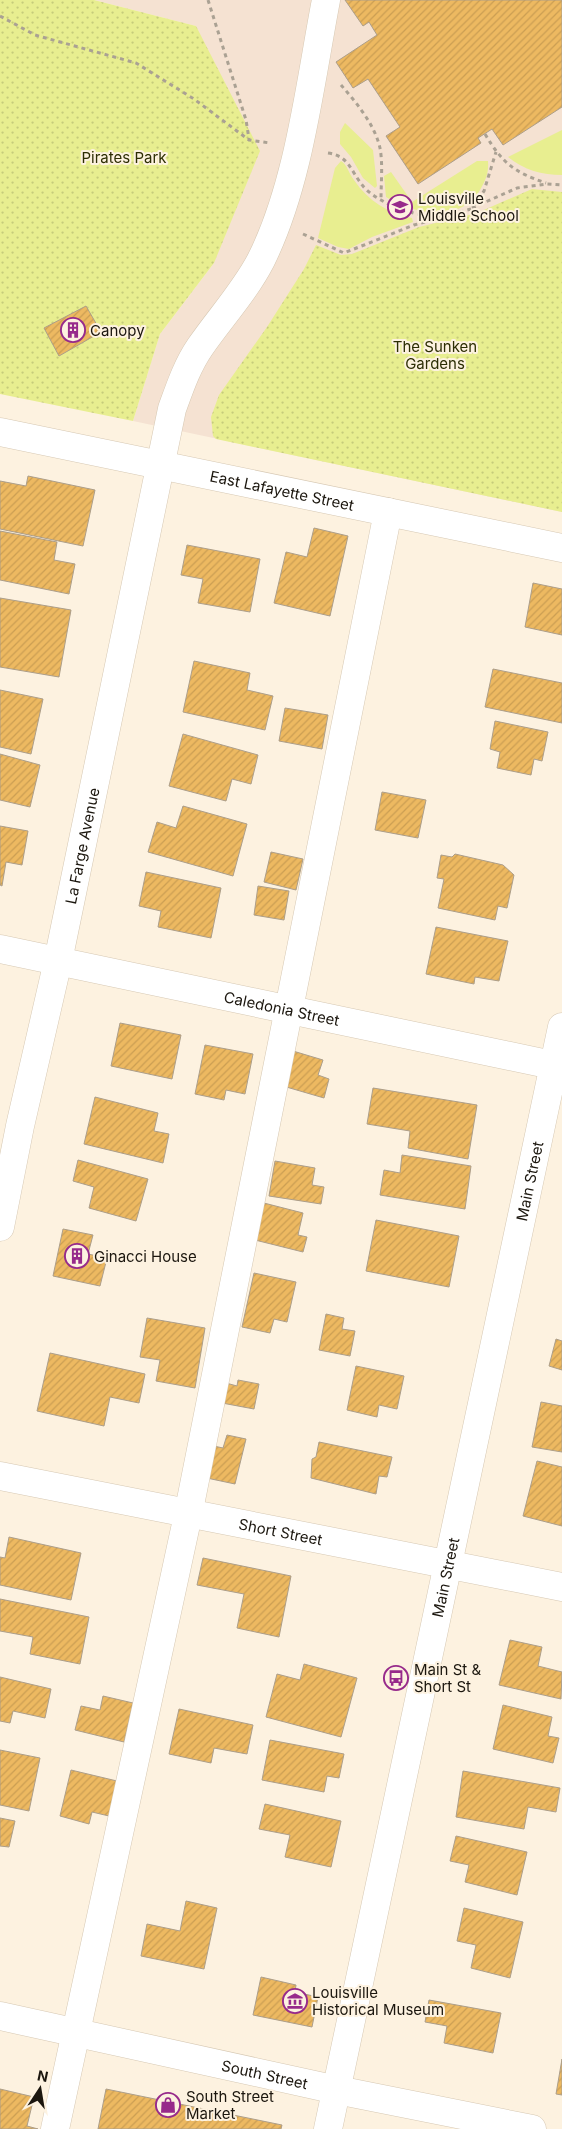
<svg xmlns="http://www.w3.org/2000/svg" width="562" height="2129" font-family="Inter,sans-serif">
	<defs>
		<pattern id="park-dots" width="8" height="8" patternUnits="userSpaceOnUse" patternTransform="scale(1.25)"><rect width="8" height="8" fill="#e8ee90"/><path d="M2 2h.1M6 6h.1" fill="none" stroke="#c6cb7b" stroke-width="1.8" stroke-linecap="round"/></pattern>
		<pattern id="building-hatch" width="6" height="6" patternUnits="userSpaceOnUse" patternTransform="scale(1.25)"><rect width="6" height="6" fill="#edb961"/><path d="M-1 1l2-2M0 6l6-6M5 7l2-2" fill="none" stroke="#cb9e53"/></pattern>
	</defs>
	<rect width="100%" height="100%" fill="#fdf2e0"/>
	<!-- education -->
	<path fill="#f5e2d2" d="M94 0H562V512L133 421 160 334 214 263 196 26Z"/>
	<!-- grass -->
	<g fill="#e8ee90">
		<path d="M345 123 373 150 377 186 375 188 363 178 351 157 340 144V132Z"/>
		<path d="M562 130V175C542 175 524 170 508 157Z"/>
		<path d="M341 161C347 164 349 174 354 180 368 201 388 213 412 218L413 222 372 237 349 249 338 247 318 238 335 168Z"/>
		<path d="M477 161H488C489 172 486 180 480 190 460 223 415 215 386 197L384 176 391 172 412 202Z"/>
	</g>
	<!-- park -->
	<g fill="url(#park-dots)">
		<path d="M0 0H94L196 26 260 151 214 263 160 334 133 421 0 394Z"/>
		<path d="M532 189 562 192V512L216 439 213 436 211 417 219 395 267 327 304 269 316 245 341 255 352 254 419 227 477 213Z"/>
	</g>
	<!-- building -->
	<g fill="url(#building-hatch)" stroke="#ac9e8a">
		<path d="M345 0H562V107L503 145 492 129 478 138 481 143 418 184 386 136 400 127 368 79 353 88 336 62 377 35 369 22 363 26Z"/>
		<path d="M86 306 101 332 59 356 44 328Z"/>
		<path d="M28 476 95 490 83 546 0 529V481L26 486Z"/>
		<path d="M314 528 348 536 330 616 274 603 286 552 307 557Z"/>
		<path d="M0 531 57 542 54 560 75 564 69 594 0 580Z"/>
		<path d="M187 545 260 559 250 612 198 603 203 579 181 575Z"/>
		<path d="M533 583 562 589V635L525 627Z"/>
		<path d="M0 598 71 610 59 677 0 667Z"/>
		<path d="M194 661 250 673 247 690 273 696 265 730 183 712Z"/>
		<path d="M493 669 562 683V723L485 707Z"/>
		<path d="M0 690 43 699 31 754 0 747Z"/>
		<path d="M285 708 328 715 322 749 279 741Z"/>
		<path d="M495 721 548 732 542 761 534 759 531 775 497 768 500 752 490 749Z"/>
		<path d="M183 734 258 755 251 784 232 779 226 801 169 786Z"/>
		<path d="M0 754 40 765 30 807 0 800Z"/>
		<path d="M382 792 426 800 418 838 375 830Z"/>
		<path d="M183 806 247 824 233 876 148 852 157 822 176 828Z"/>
		<path d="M0 826 28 831 22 865 6 862 2 886 0 885Z"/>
		<path d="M271 852 303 859 296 890 264 882Z"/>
		<path d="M455 854 503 865 514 875 507 908 498 906 495 920 438 908 444 879 437 878 441 855 452 857Z"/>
		<path d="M146 872 221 888 211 938 158 927 161 911 139 906Z"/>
		<path d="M258 886 289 891 284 920 254 915Z"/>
		<path d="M436 927 508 941 499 981 475 977 474 984 426 974Z"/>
		<path d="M120 1023 181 1035 172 1079 111 1066Z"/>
		<path d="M205 1045 253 1054 245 1094 226 1090 224 1100 195 1094Z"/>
		<path d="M293 1051 323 1060 318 1075 329 1079 324 1098 283 1086Z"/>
		<path d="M373 1088 477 1105 468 1159 408 1148 410 1131 367 1124Z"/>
		<path d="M95 1097 158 1113 154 1131 169 1134 163 1163 84 1144Z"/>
		<path d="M402 1155 471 1166 465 1209 380 1195 384 1170 400 1173Z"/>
		<path d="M78 1160 148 1179 136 1221 89 1208 94 1187 73 1181Z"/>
		<path d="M275 1161 315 1168 312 1185 324 1187 321 1204 269 1196Z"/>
		<path d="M260 1202 303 1213 298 1235 307 1237 303 1252 251 1239Z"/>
		<path d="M376 1220 459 1236 449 1287 366 1271Z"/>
		<path d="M63 1229 93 1235 88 1254 107 1258 100 1286 53 1276Z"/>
		<path d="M254 1273 296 1282 287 1322 274 1319 270 1333 242 1327Z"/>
		<path d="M326 1314 344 1318 342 1329 355 1331 350 1356 319 1350Z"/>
		<path d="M147 1318 205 1328 195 1388 156 1381 160 1360 140 1357Z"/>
		<path d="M556 1339 562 1341V1370L549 1366Z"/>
		<path d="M50 1353 145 1374 139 1403 110 1397 104 1426 37 1411Z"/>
		<path d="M356 1366 404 1376 397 1409 379 1405 377 1417 347 1410Z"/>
		<path d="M238 1380 259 1384 254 1409 222 1403 226 1383 237 1386Z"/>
		<path d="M541 1402 562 1406V1452L532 1447Z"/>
		<path d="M227 1435 246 1439 235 1484 202 1477 209 1445 223 1448Z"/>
		<path d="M319 1442 392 1457 387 1477 379 1476 376 1494 311 1478 312 1459 316 1457Z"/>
		<path d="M537 1461 562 1467V1526L523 1516Z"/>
		<path d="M9 1537 81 1553 71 1600 0 1585V1557L5 1558Z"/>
		<path d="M203 1558 291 1576 279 1637 237 1628 244 1594 197 1585Z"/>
		<path d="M0 1599 89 1617 80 1664 30 1654 33 1637 0 1631Z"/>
		<path d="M510 1640 542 1647 538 1666 562 1672 561 1699 499 1685Z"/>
		<path d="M304 1664 357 1678 341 1737 266 1717 277 1674 300 1680Z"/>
		<path d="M0 1677 51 1689 45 1718 13 1711 10 1723 0 1721Z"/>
		<path d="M103 1696 133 1703 124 1742 75 1730 81 1706 100 1710Z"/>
		<path d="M503 1705 552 1717 548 1736 559 1738 553 1763 493 1749Z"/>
		<path d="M179 1709 253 1725 247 1754 214 1748 211 1763 169 1754Z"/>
		<path d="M270 1740 344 1754 339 1778 327 1776 324 1792 262 1780Z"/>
		<path d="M0 1750 40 1758 29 1811 0 1805Z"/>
		<path d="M71 1770 117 1781 109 1816 92 1812 89 1824 60 1816Z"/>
		<path d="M463 1771 560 1788 556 1812 528 1807 524 1829 456 1817Z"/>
		<path d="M265 1804 341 1821 331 1867 285 1857 290 1835 259 1829Z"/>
		<path d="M0 1818 15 1821 9 1847 0 1846Z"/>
		<path d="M456 1836 527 1852 517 1895 465 1882 469 1865 450 1861Z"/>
		<path d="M186 1901 217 1908 204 1969 141 1956 147 1924 180 1931Z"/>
		<path d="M464 1908 523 1922 510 1978 471 1968 476 1945 457 1941Z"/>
		<path d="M261 1977 296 1985 295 1992 318 1997 312 2027 253 2015Z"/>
		<path d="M429 2000 501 2013 493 2053 444 2043 447 2026 425 2022Z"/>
		<path d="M562 2059V2095L556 2094Z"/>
		<path d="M0 2089 34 2097 27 2126 38 2129H0Z"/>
		<path d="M106 2089 282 2125 281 2129H98Z"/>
	</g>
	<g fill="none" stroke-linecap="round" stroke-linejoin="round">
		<defs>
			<g id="minor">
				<path id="s1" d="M0 432 562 548"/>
				<path id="s2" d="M0 949 562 1067"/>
				<path id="s3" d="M0 1227 20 1126 58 961 172 409C180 387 187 366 200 347 220 318 245 291 261 260 299 184 310 83 326 0"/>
				<path id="s4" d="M0 1476 562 1587"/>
				<path id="s5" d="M0 2016 337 2090 532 2129"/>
				<path d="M55 2129 188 1515 388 512"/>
				<path id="s6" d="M328 2129 562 1027"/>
			</g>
		</defs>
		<!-- minor casing -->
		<use href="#minor" stroke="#d6c8b3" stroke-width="29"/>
		<!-- path -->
		<g stroke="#aaa193" stroke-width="3" stroke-dasharray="4 4" stroke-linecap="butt">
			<path d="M208 0 246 120 249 139"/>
			<path d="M0 16 35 35 136 63 194 99 249 140 270 143"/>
			<path d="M341 85C356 102 375 125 380 148 383 164 381 183 381 199"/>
			<path d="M485 134C503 164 514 172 546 183"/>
			<path d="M328 153C349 156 350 170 363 186 367 191 375 197 381 200 397 210 415 213 432 218"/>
			<path d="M472 208 517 188 547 184 562 185"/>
			<path d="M303 234 344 253 414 225 471 209 484 191 496 152"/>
		</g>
		<!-- minor -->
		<use href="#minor" stroke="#fff" stroke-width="28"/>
	</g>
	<!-- icons -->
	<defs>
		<symbol id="school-ring" viewBox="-11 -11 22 22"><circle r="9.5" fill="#fdf2e0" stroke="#972a8b" stroke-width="1.5"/><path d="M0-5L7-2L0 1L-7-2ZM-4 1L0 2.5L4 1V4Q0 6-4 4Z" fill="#972a8b"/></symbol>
		<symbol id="building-ring" viewBox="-11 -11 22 22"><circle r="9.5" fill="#fdf2e0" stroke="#972a8b" stroke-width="1.5"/><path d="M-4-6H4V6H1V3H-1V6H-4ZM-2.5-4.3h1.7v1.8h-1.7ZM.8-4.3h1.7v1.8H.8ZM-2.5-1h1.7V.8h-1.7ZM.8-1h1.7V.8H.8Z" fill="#972a8b"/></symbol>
		<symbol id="bus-ring" viewBox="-11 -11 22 22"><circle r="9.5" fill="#fdf2e0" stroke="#972a8b" stroke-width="1.5"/><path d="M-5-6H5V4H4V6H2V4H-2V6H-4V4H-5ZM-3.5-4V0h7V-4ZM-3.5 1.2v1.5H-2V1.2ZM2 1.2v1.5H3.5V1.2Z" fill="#972a8b"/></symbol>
		<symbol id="museum-ring" viewBox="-11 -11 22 22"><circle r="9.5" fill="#fdf2e0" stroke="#972a8b" stroke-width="1.5"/><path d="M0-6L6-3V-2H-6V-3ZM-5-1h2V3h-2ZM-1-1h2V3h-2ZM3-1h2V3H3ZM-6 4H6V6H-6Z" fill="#972a8b"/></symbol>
		<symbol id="shop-ring" viewBox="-11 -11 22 22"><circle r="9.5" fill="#fdf2e0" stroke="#972a8b" stroke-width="1.5"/><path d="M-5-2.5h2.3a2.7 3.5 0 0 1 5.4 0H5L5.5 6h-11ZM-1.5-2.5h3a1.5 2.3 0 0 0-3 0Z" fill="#972a8b"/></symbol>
	</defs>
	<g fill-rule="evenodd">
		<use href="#school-ring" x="386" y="193" width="28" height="28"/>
		<use href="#building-ring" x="59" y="316" width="28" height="28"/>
		<use href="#building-ring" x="63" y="1242" width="28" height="28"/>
		<use href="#bus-ring" x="382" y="1664" width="28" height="28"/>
		<use href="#museum-ring" x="281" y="1987" width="28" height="28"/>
		<use href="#shop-ring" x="154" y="2091" width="28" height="28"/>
	</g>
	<g text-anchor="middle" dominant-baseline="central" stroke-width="4" stroke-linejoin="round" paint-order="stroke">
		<!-- park labels -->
		<g font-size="15" fill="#2d2e04" stroke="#fdf2e0">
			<text x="124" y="157">Pirates Park</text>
			<text x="435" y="346">The Sunken<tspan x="435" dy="17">Gardens</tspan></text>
		</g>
		<!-- poi labels -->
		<g font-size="15" fill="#1b160e" stroke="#fdf2e0" text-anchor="start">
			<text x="418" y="198">Louisville<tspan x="418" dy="17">Middle School</tspan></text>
			<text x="90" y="330">Canopy</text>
			<text x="94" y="1256">Ginacci House</text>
			<text x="414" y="1669">Main St &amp;<tspan x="414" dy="17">Short St</tspan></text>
			<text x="312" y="1992">Louisville<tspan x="312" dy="17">Historical Museum</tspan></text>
			<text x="186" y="2096">South Street<tspan x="186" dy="17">Market</tspan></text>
		</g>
		<!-- street labels -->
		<g font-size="15" fill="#1b160e" stroke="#fdf2e0">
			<text stroke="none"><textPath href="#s1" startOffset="288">East Lafayette Street</textPath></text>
			<text stroke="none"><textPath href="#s3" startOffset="390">La Farge Avenue</textPath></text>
			<text stroke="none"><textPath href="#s2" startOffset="288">Caledonia Street</textPath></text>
			<text stroke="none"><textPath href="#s6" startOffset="969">Main Street</textPath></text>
			<text stroke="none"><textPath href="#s4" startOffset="286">Short Street</textPath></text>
			<text stroke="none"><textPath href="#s6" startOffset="564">Main Street</textPath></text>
			<text stroke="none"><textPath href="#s5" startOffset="271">South Street</textPath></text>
		</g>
	</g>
	<!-- north arrow -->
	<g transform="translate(40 2089) rotate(12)" stroke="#fdf2e0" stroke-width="4" paint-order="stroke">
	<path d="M0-4L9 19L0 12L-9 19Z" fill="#1b160e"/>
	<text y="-8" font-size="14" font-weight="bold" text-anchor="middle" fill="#1b160e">N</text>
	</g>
</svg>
